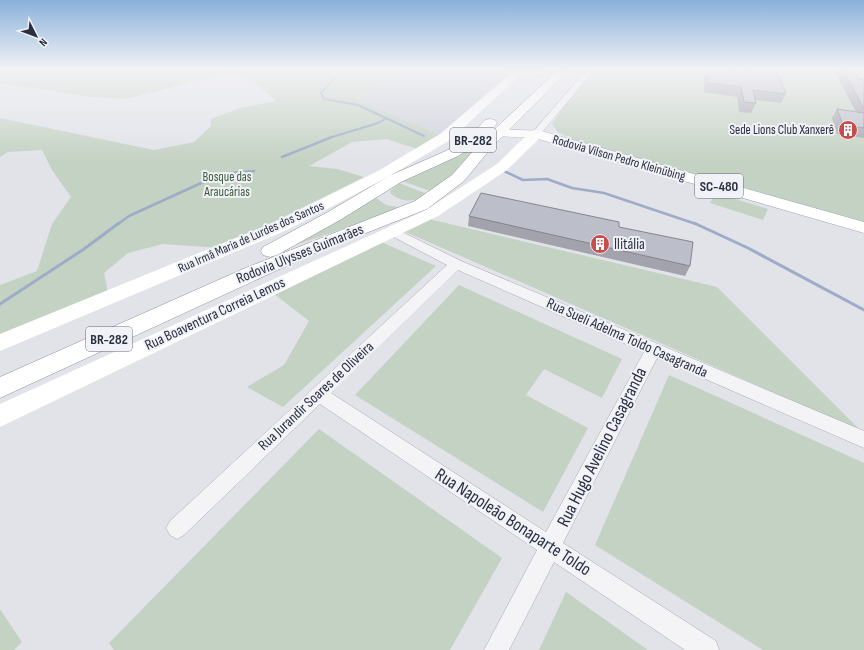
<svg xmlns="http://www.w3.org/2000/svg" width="864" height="650" font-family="'Sofia Sans Condensed',sans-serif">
	<rect width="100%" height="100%" fill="#e1e3e9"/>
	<!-- built -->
	<path fill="#cfd2db" d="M404 70H517L442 136 355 99Z"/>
	<!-- green -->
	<g fill="#c4d2c3">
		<path d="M0 70H404L355 99 442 136 417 149 387 139 352 142 309 166 337 169 364 177 221 248 163 244 128 253 104 273 108 292 0 338V285L37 271 52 224 71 197 52 170 42 150 8 152 0 157V118L154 150 194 142 211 126V119L240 108 276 101 252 80 239 73 224 74 126 99 90 97 0 83Z"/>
		<path d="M594 70H864V222L573 140 558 132 552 124 568 100Z"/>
		<path d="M481 141 457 171 433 192 402 181C429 168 457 159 481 141Z"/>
		<path d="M399 183 430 195C417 201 404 204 391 194L390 191Z"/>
		<path d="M716 193 768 209 763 220 710 203Z"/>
		<path d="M373 196 386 205 403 208 287 248 336 222Z"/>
		<path d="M429 219 717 287 860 430 401 230Z"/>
		<path d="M379 241 436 266 283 407 247 387 284 365 309 321 273 293Z"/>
		<path d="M459 285 622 359 602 398 544 369 526 395 588 428 543 512 355 395Z"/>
		<path d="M669 375 864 463V650H763L595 545Z"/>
		<path d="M319 429 502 558 450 650H114L109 643Z"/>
		<path d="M566 592 648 650H539Z"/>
		<path d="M0 609 22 642 14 650H0Z"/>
	</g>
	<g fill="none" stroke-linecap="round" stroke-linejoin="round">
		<!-- stream-far2 -->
		<g stroke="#9eacc7" stroke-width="2">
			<path d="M325 70 335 78 321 93 324 99 358 105 424 136"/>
			<path d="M329 138 378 123 387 118"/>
		</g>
		<!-- stream-far1 -->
		<g stroke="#9eacc7" stroke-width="2.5">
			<path d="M282 157 332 137"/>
			<path d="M504 171 523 180 547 179 572 188 604 193 696 224"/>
			<path d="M118 224 129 216 221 174 254 171"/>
		</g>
		<!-- stream -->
		<g stroke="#9eacc7" stroke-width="3">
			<path d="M694 223 748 248 864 310"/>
			<path d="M0 304 84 249 119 223"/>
		</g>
		<defs>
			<g id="street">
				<path d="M494 70H518L522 72C516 76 500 74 494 70Z"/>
				<path d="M586 70H594L539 136H533V132Z"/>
				<path d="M392 227 461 261 864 431V448L657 358 563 543 716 641 719 650H685L554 562 509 650H484L537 550 320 404 184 535 177 539 170 535 166 528 170 521 447 265 388 234 386 231ZM458 270 644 352 546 532 331 393Z"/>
			</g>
			<path id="primary" d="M500 129 541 131 864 222V233L535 138 495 136 493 133 495 130Z"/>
			<g id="highway">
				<path d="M515 70H548L550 72C546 77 517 77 513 72Z"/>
				<path d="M558 70H569L492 147 464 181 427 209 310 255 0 398V377L243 269 415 201 452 175 482 141Z"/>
				<path d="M490 119 495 120 497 123 495 126 480 142 458 156 401 182 340 220 277 255 270 257 263 255 261 251 263 247 328 212 389 176 448 150 470 136 485 120Z"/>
			</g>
		</defs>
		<!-- street casing -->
		<use href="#street" stroke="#a6a9b3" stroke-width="1"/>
		<!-- primary casing -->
		<use href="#primary" stroke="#a1a6b4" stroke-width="1"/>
		<!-- highway casing -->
		<use href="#highway" stroke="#898e9f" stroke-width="1"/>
		<!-- street -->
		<use href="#street" fill="#f4f4f7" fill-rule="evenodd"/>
		<!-- secondary -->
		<g fill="#fff" fill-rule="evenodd">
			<path d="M515 70H526L450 140 388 177 287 230 0 351V334L275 222 378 171 440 134Z"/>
			<path d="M536 130 543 134 541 137 507 170 438 216 0 427V404L426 210 497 164 531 131Z"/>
		</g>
		<!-- primary -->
		<use href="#primary" fill="#fff" fill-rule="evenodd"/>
		<!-- highway -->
		<use href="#highway" fill="#fff" fill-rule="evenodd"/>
	</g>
	<!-- wall -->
	<g fill="#a2a3ad">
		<path d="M708 70H718L742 73V70H776L786 94 781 103 755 100 756 103 751 113 739 112 737 97 704 92V78Z"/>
		<path d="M834 70H853L859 79 864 80V138L837 134 832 118 837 109 856 112Z"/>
		<path d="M469 216 619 227 690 266 685 276 468 226Z"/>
	</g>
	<!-- building -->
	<g fill="#bcbec9" stroke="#84858d">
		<path d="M708 70H718L749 73 748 70H776L786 94 753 90 756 103 744 102 741 87 708 83Z"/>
		<path d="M843 70H853L859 79 864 80V109Z"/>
		<path d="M837 109 864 113V128L843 125Z"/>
		<path d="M481 193 619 222V227L693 242 690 266 469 216Z"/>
	</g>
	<!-- sky -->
	<linearGradient id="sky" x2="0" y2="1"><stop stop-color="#8ab1db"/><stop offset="0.43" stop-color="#f2f2f5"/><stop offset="1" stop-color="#f2f2f5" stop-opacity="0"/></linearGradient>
	<rect width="864" height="161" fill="url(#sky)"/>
	<!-- icons -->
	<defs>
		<symbol id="building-disc" viewBox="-11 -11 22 22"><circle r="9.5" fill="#c74d4d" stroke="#f1f2f7"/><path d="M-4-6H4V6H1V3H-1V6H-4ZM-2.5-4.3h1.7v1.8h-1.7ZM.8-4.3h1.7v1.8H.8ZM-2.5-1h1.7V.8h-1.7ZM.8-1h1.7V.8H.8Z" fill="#fff"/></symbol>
	</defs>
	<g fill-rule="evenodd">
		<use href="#building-disc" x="837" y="119" width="22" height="22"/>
		<use href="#building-disc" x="589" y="233" width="22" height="22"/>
	</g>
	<g text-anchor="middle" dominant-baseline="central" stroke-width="4" stroke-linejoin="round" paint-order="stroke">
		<!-- far-poi labels -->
		<g font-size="13" fill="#2a2f40" stroke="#f1f2f7" text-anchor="end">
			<text x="834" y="130">Sede Lions Club Xanxerê</text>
		</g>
		<!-- far-street labels -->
		<g font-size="13" fill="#2a2f40" stroke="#f1f2f7">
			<text transform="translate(619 158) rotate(16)">Rodovia Vilson Pedro Kleinübing</text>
			<text transform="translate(251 237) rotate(-24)">Rua Irmã Maria de Lurdes dos Santos</text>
		</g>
		<!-- far-park labels -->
		<g font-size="13" fill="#395b38" stroke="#f1f2f7">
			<text x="227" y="177">Bosque das<tspan x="227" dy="15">Araucárias</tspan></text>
		</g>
		<!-- shield labels -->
		<g fill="#f1f2f7" stroke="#666a77" stroke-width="1">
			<rect x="450" y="128" width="46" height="24" rx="3"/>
			<rect x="695" y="174" width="48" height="24" rx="3"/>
			<rect x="86" y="327" width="46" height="24" rx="3"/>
		</g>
		<g font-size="14" font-weight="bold" fill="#2a2f40">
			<text x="473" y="140">BR-282</text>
			<text x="719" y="186">SC-480</text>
			<text x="109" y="339">BR-282</text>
		</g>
		<!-- poi labels -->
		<g font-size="15" fill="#2a2f40" stroke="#f1f2f7" text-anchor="start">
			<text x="614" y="244">Ilitália</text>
		</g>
		<!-- street labels -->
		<g font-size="15" fill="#2a2f40" stroke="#f1f2f7">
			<text transform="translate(300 254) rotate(-22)">Rodovia Ulysses Guimarães</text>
			<text transform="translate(215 314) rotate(-25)">Rua Boaventura Correia Lemos</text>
			<text transform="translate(627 338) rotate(24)">Rua Sueli Adelma Toldo Casagranda</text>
			<text transform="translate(316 396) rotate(-43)">Rua Jurandir Soares de Oliveira</text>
		</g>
		<!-- near-street labels -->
		<g font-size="18" fill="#2a2f40" stroke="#f1f2f7">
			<text transform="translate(602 447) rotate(-63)">Rua Hugo Avelino Casagranda</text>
			<text transform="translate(513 522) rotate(33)">Rua Napoleão Bonaparte Toldo</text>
		</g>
	</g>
	<!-- north arrow -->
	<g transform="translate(36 36) rotate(132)" stroke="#f1f2f7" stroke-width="3" paint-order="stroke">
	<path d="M0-3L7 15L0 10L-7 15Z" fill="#2a2f40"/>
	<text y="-6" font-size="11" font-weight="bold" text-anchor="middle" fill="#2a2f40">N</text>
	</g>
</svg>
